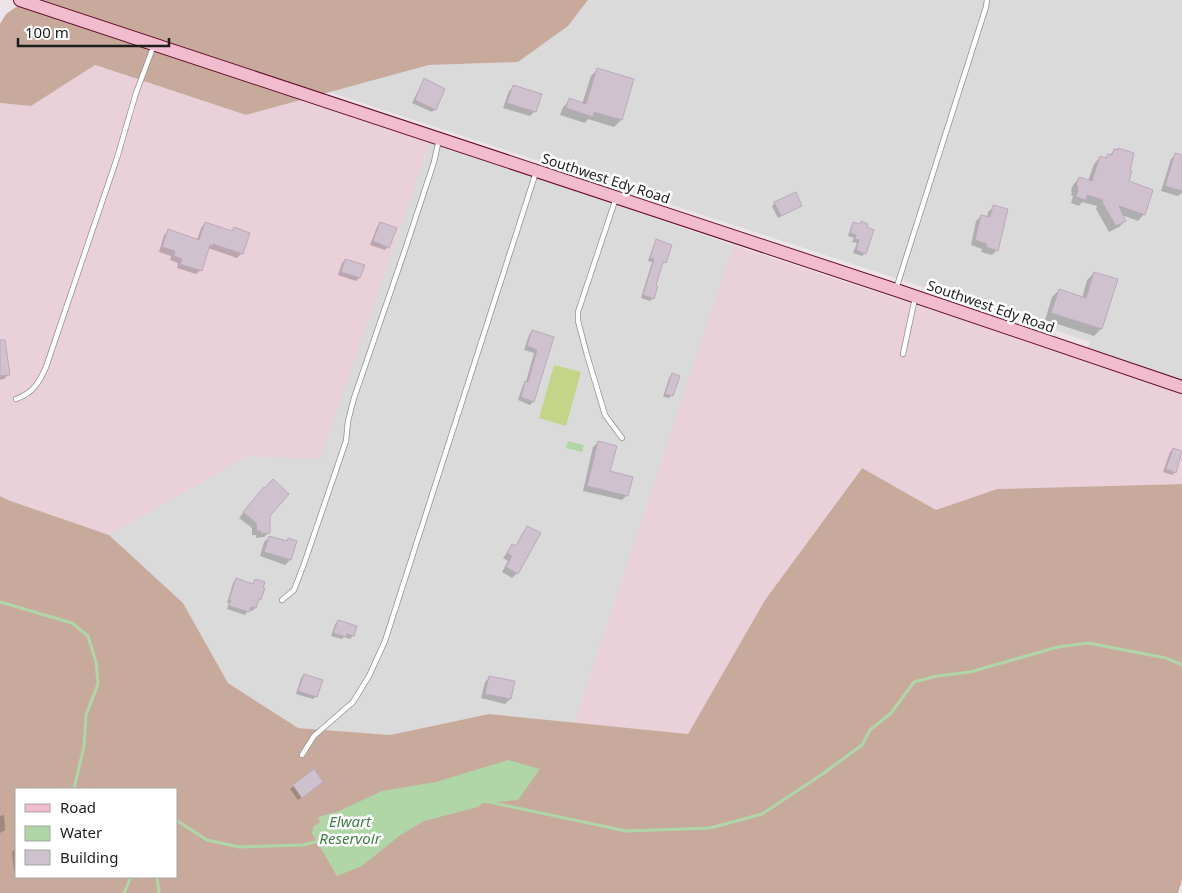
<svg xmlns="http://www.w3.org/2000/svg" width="1182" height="893" font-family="'Noto Sans',sans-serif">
	<rect width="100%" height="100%" fill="#ede4ea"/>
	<!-- residential -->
	<g fill="#dadadb">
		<path d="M588 0H1182V392L1081 359 1090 342 329 92 429 65 518 62 568 26Z"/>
		<path d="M430 142 733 245 575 723 489 714 390 735 298 728 228 683 183 603 109 535 248 456 320 458Z"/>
	</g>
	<!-- farmland -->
	<g fill="#ead0d9">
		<path d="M94 65 246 115 300 100 430 142 320 459 248 456 109 535 8 500 0 496V103L31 106Z"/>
		<path d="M733 245 1182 392V484L997 489 936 510 861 468 765 600 688 734 575 723Z"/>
	</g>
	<!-- forest -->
	<g fill="#c8aa9c" fill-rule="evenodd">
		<path d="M26 0H588L568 26 518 62 429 65 246 115 95 65 31 106 0 103V24L6 14Z"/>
		<path d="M862 468 936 510 997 489 1182 484V880L1178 893H0V496L8 500 109 535 183 603 228 683 298 728 390 735 489 714 688 734 765 600ZM16 789H176V877H16Z"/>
	</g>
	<!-- pitch -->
	<path fill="#c4d489" d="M554 365 581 372 566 426 539 418Z"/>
	<!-- water -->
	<g fill="#b0d6a8">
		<path d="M568 441 584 445 582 452 566 448Z"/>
		<path d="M508 760 540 769 518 800 483 803 478 807 424 821 399 836 362 866 337 876 312 833 313 827 320 822 318 817 339 811 382 791 436 782Z"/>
	</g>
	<!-- shadow -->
	<g fill="#0003">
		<path d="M598 69 633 80 621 120 614 127 588 119 585 123 560 115 563 107 570 100 582 104 591 76Z"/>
		<path d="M425 80 435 109 432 112 412 103 422 83Z"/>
		<path d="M514 86 535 111 530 116 503 108 509 91Z"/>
		<path d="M1115 150 1127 182 1144 214 1138 221 1122 215 1125 221 1119 227 1109 232 1096 209 1097 206 1082 202 1079 206 1071 203 1073 196 1071 195 1072 192 1071 191 1073 185 1079 178 1088 181 1094 164 1100 157 1105 159Z"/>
		<path d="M1176 154 1182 156V193L1178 196 1161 191 1171 159Z"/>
		<path d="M775 203 801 205 778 218 772 206Z"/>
		<path d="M993 207 997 250 992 255 981 252 982 249 971 245 976 221 981 216 987 218 988 212Z"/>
		<path d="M205 223 231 232 234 229 242 253 237 258 208 248 201 270 196 274 177 268 178 263 170 260 171 256 159 252 164 235 169 231 197 240 201 228Z"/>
		<path d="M380 223 388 247 385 250 370 245 377 227Z"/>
		<path d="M861 223 865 253 862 256 853 253 857 243 852 242 854 238 848 236 851 227 854 224 858 225Z"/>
		<path d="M657 241 665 262 661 265 653 298 650 301 641 298 652 262 648 261 654 244Z"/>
		<path d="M345 260 359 278 356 281 338 275 342 263Z"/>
		<path d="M1094 273 1116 280 1101 329 1094 336 1045 320 1052 297 1059 290 1082 298 1087 280Z"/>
		<path d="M532 331 552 338 533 402 530 405 518 400 523 385 526 382 534 353 524 350 529 335Z"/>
		<path d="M0 356 9 374 4 379 0 380Z"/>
		<path d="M672 374V395L669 398 663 397 669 378Z"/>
		<path d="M598 442 609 472 627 495 622 500 583 491 593 447Z"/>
		<path d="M1173 449 1182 452 1175 472 1172 475 1163 472 1170 452Z"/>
		<path d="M259 493 269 516V532L264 537 256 538V535H252V528L239 518Z"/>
		<path d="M528 527 517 573 512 578 502 572 508 561 503 558 512 545 515 547 523 532Z"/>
		<path d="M270 537 286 542 289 539 290 560 285 565 260 556 264 542Z"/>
		<path d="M236 580 252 585 255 580 260 599 255 608 252 611 248 610 245 615 227 609 229 603H227L233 583Z"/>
		<path d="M338 621 356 627 353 636 350 639 344 637 342 639 331 636 335 624Z"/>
		<path d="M304 675 316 696 313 699 296 694 301 678Z"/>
		<path d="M490 677 510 699 505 704 481 698 485 682Z"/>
		<path d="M314 771 319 785 298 800 290 789Z"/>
		<path d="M4 815 5 830 0 833V816Z"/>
		<path d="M16 848V872H14L12 852Z"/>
	</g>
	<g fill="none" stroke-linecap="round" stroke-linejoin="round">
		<!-- stream -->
		<g stroke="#b0d6a8" stroke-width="3">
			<path d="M0 602 72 623 88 636 96 662 98 684 86 715 84 746 74 789"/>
			<path d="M489 802 626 831 710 828 762 814 824 773 862 745 870 730 891 713 914 682 937 676 970 672 1058 647 1088 643 1166 658 1182 665"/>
			<path d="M176 820 207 840 239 847 303 845 319 841"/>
			<path d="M157 877 159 893"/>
			<path d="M124 893 131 877"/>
		</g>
	</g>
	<!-- building -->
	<g fill="#cfc2ce" stroke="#bda8bc">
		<path d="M597 68 634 79 622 120 594 112 593 117 566 108 569 98 586 104Z"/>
		<path d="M424 78 445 89 436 110 415 100Z"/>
		<path d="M513 85 542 94 536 112 507 103Z"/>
		<path d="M1118 148 1134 153 1130 171H1132L1129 181 1153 190 1145 215 1119 206 1126 221 1116 226 1102 202 1103 200 1087 195 1086 200 1076 197 1078 190 1077 189 1078 186 1076 185 1079 177 1092 181 1100 156 1106 158 1108 154 1112 155 1114 149 1118 150Z"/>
		<path d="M1175 153 1182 155V191L1165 186Z"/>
		<path d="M796 192 802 206 781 216 774 202Z"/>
		<path d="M993 205 1008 209 998 251 986 247 987 244 975 240 981 215 990 217Z"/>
		<path d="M861 221 868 224 867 227 874 230 866 254 856 250 859 240 855 239 856 235 850 233 853 222 860 224Z"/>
		<path d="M205 222 232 231 234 227 250 233 243 254 213 244 212 246 210 245 202 271 180 264 182 259 174 256 175 251 162 247 168 229 199 240Z"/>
		<path d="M380 222 397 228 389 248 373 241Z"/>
		<path d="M656 239 672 245 666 263 663 262 656 285 658 286 654 299 643 295 654 259 650 258Z"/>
		<path d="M345 259 365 265 360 278 341 272Z"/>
		<path d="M1094 272 1118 279 1102 329 1051 313 1059 289 1086 298Z"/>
		<path d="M532 330 554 337 534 402 521 397 525 381 528 382 537 350 527 346Z"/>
		<path d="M0 340H5L10 375 0 376Z"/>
		<path d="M672 373 680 376 673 396 665 394Z"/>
		<path d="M598 441 617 446 610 471 633 477 628 496 587 486Z"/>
		<path d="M1173 448 1182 451 1176 473 1166 469Z"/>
		<path d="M273 479 289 494 270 516V533L261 534V531H257L256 523 243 512 264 487 265 488Z"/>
		<path d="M527 526 541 533 518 574 506 567 512 556 507 553 512 544 516 546Z"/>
		<path d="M269 536 287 541 288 538 297 541 291 560 264 552Z"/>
		<path d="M236 578 253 584 255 579 265 582 263 588H265L261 600 259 599 256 608 251 607 249 612 229 606 231 600H229Z"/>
		<path d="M338 620 357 626 354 636 347 634 346 637 333 633Z"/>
		<path d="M304 674 323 680 317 697 298 691Z"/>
		<path d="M489 676 515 681 511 699 485 694Z"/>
		<path d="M314 769 323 782 302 798 293 785Z"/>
	</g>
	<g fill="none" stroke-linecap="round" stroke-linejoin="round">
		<defs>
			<g id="lane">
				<path d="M616 198 578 312V321L587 355 605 415 622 438"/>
				<path d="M896 289 986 7 987 0"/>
				<path d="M903 354 915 298"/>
				<path d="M16 399C33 393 39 383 46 367L117 158 136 93 154 45"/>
				<path d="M282 600 294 590 304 564 346 441 348 421 354 398 406 247 434 162 439 139"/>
				<path d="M302 755 314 736 353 702 369 676 385 641 536 172"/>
			</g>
			<path id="secondary" d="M20 0 896 290 1182 387"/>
		</defs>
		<!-- lane casing -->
		<use href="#lane" stroke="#919191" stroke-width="6"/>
		<!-- secondary casing -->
		<use href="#secondary" stroke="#681029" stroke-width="14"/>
		<!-- lane -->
		<use href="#lane" stroke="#fff" stroke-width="4.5"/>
		<!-- secondary -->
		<use href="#secondary" stroke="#f2bccf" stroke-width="12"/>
	</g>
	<g text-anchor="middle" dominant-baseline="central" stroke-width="5" stroke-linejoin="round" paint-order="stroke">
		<!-- street labels -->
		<g font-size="14" fill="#1d1d1d" stroke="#fff">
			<text transform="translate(606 178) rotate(18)">Southwest Edy Road</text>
			<text transform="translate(991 306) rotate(19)">Southwest Edy Road</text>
		</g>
		<!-- water labels -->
		<g font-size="15" font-style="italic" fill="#427e48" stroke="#fff">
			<text x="350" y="821">Elwart<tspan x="350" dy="17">Reservoir</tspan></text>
		</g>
	</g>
	<!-- legend -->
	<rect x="15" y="788" width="162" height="90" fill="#ffffff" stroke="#a5a5a5"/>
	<rect x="25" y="804" width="25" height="8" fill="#f2bccf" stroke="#a5a5a5"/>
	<text x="60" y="813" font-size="15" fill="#1d1d1d">Road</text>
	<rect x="25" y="826" width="25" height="15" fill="#b0d6a8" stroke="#a5a5a5"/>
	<text x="60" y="838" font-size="15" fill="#1d1d1d">Water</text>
	<rect x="25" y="850" width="25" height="15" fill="#cfc2ce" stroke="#a5a5a5"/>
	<text x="60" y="863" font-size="15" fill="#1d1d1d">Building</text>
	<!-- scale -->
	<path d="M18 38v8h151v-8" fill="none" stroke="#1d1d1d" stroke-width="2.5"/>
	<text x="25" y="38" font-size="15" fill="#1d1d1d" stroke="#ffffff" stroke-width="4" paint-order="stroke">100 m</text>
</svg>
